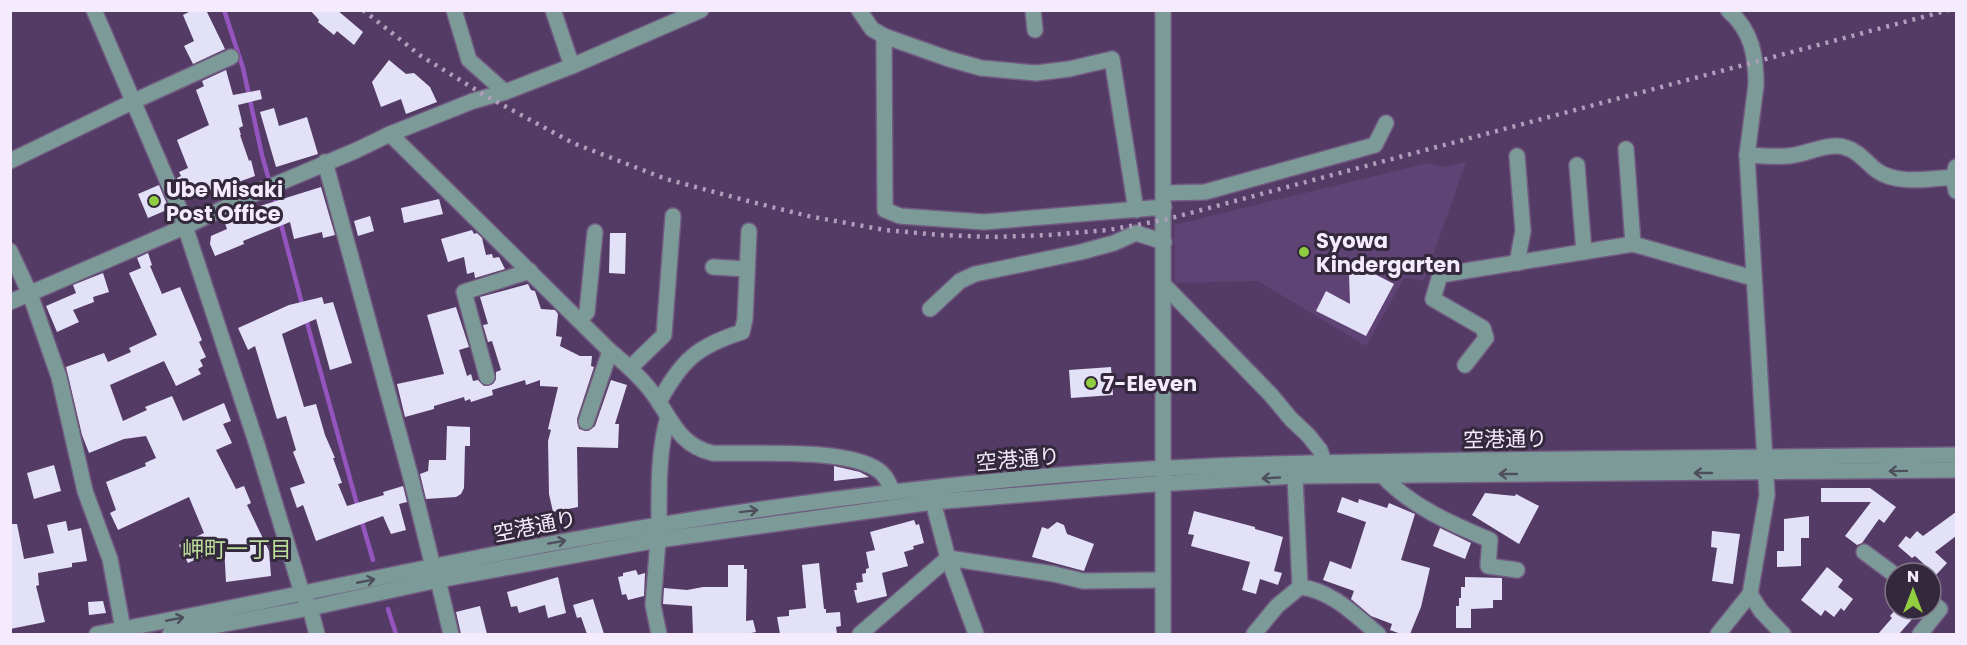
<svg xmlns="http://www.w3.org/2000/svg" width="1967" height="645" font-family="Poppins,'Noto Sans JP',sans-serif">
	<rect width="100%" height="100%" fill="#543b66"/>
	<!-- built -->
	<path fill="#5f4374" d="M1466 162 1424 281 1404 278 1366 346 1258 281 1175 283 1174 225 1428 163 1444 167Z"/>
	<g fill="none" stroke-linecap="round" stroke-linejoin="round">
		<!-- stream -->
		<g stroke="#9555bf" stroke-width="4.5">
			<path d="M224 10 243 68 262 155 269 180"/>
			<path d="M272 189 277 206"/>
			<path d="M280 220 303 308"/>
			<path d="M306 319 358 508"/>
			<path d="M361 519 373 560"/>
			<path d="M388 609 396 634"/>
		</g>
	</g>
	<!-- building -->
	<g fill="#e3e1f7">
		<path d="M193 10H206L225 49 193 64 184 46 194 41 183 15Z"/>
		<path d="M310 10H337L363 32 354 45 337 31 334 35 318 22 319 20Z"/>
		<path d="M389 60 406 74 414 73 430 87 437 102 406 114 401 99 381 107 372 82Z"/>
		<path d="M226 70 233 95 260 90 262 99 238 105 243 126 239 128 241 135H240L249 161 251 160 255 176 233 184 232 181 208 191 206 185 183 194 177 178 181 176 179 172 188 168 177 140 209 125 196 90 204 86 202 81Z"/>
		<path d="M274 108 279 126 307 117 318 154 276 167 260 112Z"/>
		<path d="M159 185 169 209 148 218 138 194Z"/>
		<path d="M321 187 335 235 323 238 322 232 294 239 290 222 243 241 244 244 215 256 210 244 211 236 227 229 224 220 235 216 238 222 262 213 260 206Z"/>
		<path d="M439 199 443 214 404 223 401 208Z"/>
		<path d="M370 216 374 231 358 236 354 221Z"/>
		<path d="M472 230 474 234 477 233 482 238 486 255 492 254 493 258 499 257 505 269 475 278 474 272 467 274 464 257 448 262 441 239Z"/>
		<path d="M610 233H626L625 274 609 273Z"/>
		<path d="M148 253 152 265 150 266 162 294 180 287 202 340 199 342 206 357 200 360 203 366 198 369 201 374 176 386 164 361 110 385 123 421 147 410 145 407 172 396 183 421 224 403 231 421 223 424 232 443 216 450 236 489 244 486 251 503 247 505 269 551 271 576 226 582 224 546 188 563 179 545 204 533 189 497 118 530 110 513 116 510 106 482 146 466 145 463 156 458 146 436 124 439 89 453 82 435 66 367 104 353 108 362 131 352 129 348 157 335 129 273 141 268 137 258Z"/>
		<path d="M1361 267 1394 284 1366 336 1316 311 1326 291 1350 304 1349 274 1352 269Z"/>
		<path d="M103 273 109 292 93 297 94 302 73 310 79 322 57 332 46 306 76 293 73 285Z"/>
		<path d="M528 284 531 290 535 291 541 309 555 310 558 314 556 336 562 337 560 346 580 356H592L591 366 594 367 577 419 579 429 588 431 595 426 611 380 627 385 615 424H619L618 448 577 447 578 507 553 512 549 494 548 441 551 430 548 429 558 387 540 386V380L526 385 525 380 492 390 493 395 471 402 470 399 465 401 464 397 434 406V409L405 417 397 384 444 374 427 315 456 307 469 347 459 350 467 376 471 374 473 381 478 380 484 386 493 384 496 379V372L501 370 492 341 488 342 483 325 488 324 480 297Z"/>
		<path d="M322 297 324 304 333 302 352 363 330 370 316 319 282 334 304 407 316 404 325 435 335 458H333L342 483 338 484 347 506 384 495 383 492 403 486 407 502 399 504 406 530 391 534 383 516 316 541 303 505 297 508 290 488 305 483 293 452 296 450 286 416 277 419 255 346 248 350 238 328 289 305Z"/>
		<path d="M1111 367 1113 395 1071 398 1069 370Z"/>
		<path d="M447 426 470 427V446H465L464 488 461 494 456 497 426 499 420 474 428 471 429 460H446Z"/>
		<path d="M54 465 61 491 34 499 27 473Z"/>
		<path d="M834 466 860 472 869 477 834 481Z"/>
		<path d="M1821 488H1870L1896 507 1884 523 1879 519 1862 543 1857 545 1845 536 1871 502H1821Z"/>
		<path d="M1485 493 1515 496 1516 494 1539 506 1519 544 1472 515Z"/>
		<path d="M1342 497 1358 503 1359 499 1387 508 1389 503 1415 514 1401 560 1430 568 1421 607 1410 634H1401L1390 630 1392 624 1371 616 1351 599 1354 591 1323 580 1330 561 1351 569 1366 522 1337 512Z"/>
		<path d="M1194 511 1255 527V529L1283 537 1274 571 1282 573 1278 585 1260 579 1256 594 1242 590 1250 562 1191 546 1194 535 1188 534Z"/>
		<path d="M1956 512V536L1935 552 1947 563 1936 575 1915 556 1912 558 1898 546 1906 536 1910 539 1917 531 1923 536Z"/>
		<path d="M1809 516V538H1801V566L1777 567V551H1784V519Z"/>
		<path d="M914 520 916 525 919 524 924 543 913 546 914 549 904 552 908 566 882 573 887 596 857 603 854 590H857L856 583 863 582 862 574 866 573V569L869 568 866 552 875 550 870 532Z"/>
		<path d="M66 521 68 531 81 528 87 561 72 563V567L38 573 39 585 36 586 45 622 10 629V524H17L24 559 54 553 47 525Z"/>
		<path d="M1057 522 1064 525 1067 534 1094 544 1084 571 1032 557 1042 527 1048 529Z"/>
		<path d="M1440 528 1471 543 1465 559 1433 546Z"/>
		<path d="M1712 531 1740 534 1733 584 1712 581 1717 548 1711 547Z"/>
		<path d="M819 563 824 609H826V613L840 612 841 626 836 627 837 634H780L777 617 789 616V610L806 608 802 565Z"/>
		<path d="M728 565H744V569H747L746 621 753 620 756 632 746 634H693L692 606 663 604 664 588 687 590 703 587H728Z"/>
		<path d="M1827 567 1843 580 1838 587 1853 599 1844 611 1841 608 1834 617 1825 610 1821 616 1801 600Z"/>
		<path d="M636 570 638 575 645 573 644 596 628 600 626 594 622 595 618 577 623 576V573Z"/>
		<path d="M558 577 566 613 548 618 545 605 519 613 517 606 511 607 507 592Z"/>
		<path d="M1465 577 1502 578V600H1493V608L1471 609V628H1456V606H1459V598H1461V587H1465Z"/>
		<path d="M593 599 597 612 604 634H587L581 617 577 618 573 605Z"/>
		<path d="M103 601 106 613 89 615 88 602Z"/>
		<path d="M480 606 487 634H461L456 612Z"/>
		<path d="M1896 609H1921L1899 634H1878L1892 618 1890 616Z"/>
	</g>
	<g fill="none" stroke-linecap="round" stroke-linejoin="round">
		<defs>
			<g id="minor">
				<path d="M94 10 179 208 258 448 302 593 310 608 317 634"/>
				<path d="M454 10 469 60 505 92"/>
				<path d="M553 10 572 66"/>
				<path d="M859 10 872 29 884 36 949 59 981 68 1036 73 1069 69 1112 59 1136 210"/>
				<path d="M1033 10 1035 30"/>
				<path d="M1163 10V634"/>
				<path d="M884 36 885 210 900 216 984 222 1164 207"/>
				<path d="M390 134 610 351C626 364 642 378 654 395 672 420 679 445 712 453 754 455 845 447 878 470 886 475 889 484 893 492"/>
				<path d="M1626 149 1633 244"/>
				<path d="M1747 155C1760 156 1774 157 1788 156 1806 155 1828 141 1847 148 1858 151 1867 163 1876 170 1896 185 1929 179 1953 177"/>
				<path d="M1517 156 1523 231 1517 263"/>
				<path d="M10 161 132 102 231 57"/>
				<path d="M325 162 411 478 433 567"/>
				<path d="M1577 165 1584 252"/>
				<path d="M1956 167 1953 177 1956 191"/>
				<path d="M1164 193 1205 192 1375 145 1386 123"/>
				<path d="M10 251 30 294 59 377 85 491 110 559 123 629"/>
				<path d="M713 267 747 269"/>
				<path d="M1164 285 1271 395 1291 419 1308 435 1320 450 1324 462"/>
				<path d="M10 302 184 227 258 192 357 150 390 134 473 101 505 92 572 66 701 10"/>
				<path d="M930 309 960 281 975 274 1081 252 1114 243 1136 233 1164 242"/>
				<path d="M580 320 587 312 595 232"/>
				<path d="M1465 365 1486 338 1483 328 1433 299 1440 275 1633 244 1753 278"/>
				<path d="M630 368 664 335 673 216"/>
				<path d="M487 377 464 292 530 271"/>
				<path d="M659 402C681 361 697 346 742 332L745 319 749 231"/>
				<path d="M586 422 610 351"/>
				<path d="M1382 475C1410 506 1452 524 1490 540L1488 566 1517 570"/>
				<path d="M1295 476 1300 587"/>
				<path d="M933 502 948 558 976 634"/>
				<path d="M659 525C659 490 658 451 668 417"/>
				<path d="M658 540 653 605 659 634"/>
				<path d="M1864 552 1895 575"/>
				<path d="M438 580 451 634"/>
				<path d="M1750 594 1761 611 1783 634"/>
				<path d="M97 634C248 606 398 572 549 544 706 515 865 493 1025 478 1178 464 1332 462 1486 460 1643 459 1800 457 1956 455"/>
				<path d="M170 634 310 608 438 580 658 540 933 502 1140 485 1295 476 1956 470"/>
				<path d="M860 634 948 558 1054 574 1083 581 1163 580"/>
				<path d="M1254 634 1277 606 1300 587C1331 590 1355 615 1378 634"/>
				<path d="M1718 634 1750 594 1767 495 1747 155 1756 85C1756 55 1752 31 1728 10"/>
				<path d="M1920 634 1940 609 1931 602"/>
			</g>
		</defs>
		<!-- minor casing -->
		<use href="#minor" stroke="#715b81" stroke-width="18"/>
		<!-- minor -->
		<use href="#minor" stroke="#7c9b98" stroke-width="15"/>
		<!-- rail -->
		<path stroke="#af9fbb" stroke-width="4.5" stroke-dasharray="3 6" stroke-linecap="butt" d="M363 10 421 56 486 96 573 143 666 179 748 201 808 216 885 230 940 235 993 237 1049 235 1108 230 1164 220 1949 10"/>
	</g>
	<!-- one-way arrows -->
	<defs><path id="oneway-shaft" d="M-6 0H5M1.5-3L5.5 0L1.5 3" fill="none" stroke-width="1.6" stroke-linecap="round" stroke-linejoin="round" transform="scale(1.5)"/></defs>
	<g stroke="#4d505c">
		<use href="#oneway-shaft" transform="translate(1898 471) rotate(179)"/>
		<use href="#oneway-shaft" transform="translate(1703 473) rotate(180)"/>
		<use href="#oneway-shaft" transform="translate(1508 474) rotate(180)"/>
		<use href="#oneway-shaft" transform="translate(1271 478) rotate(177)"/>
		<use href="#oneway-shaft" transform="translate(749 511) rotate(-7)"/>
		<use href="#oneway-shaft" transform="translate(557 542) rotate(-10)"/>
		<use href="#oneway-shaft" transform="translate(366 581) rotate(-11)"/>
		<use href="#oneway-shaft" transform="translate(175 619) rotate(-11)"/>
	</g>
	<!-- markers -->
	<g fill="#91cd40" stroke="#34283c" stroke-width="2">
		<circle cx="154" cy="201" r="6"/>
		<circle cx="1304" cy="252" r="6"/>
		<circle cx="1091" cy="383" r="6"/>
	</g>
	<g text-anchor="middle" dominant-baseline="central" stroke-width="6" stroke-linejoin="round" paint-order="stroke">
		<!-- poi labels -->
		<g font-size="21" font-weight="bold" fill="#f4ecfc" stroke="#34283c" text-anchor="start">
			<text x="166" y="189">Ube Misaki<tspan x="166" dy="24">Post Office</tspan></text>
			<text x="1316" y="240">Syowa<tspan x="1316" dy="24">Kindergarten</tspan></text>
			<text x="1103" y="383">7-Eleven</text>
		</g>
		<!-- street labels -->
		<g font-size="21" fill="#f4ecfc" stroke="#34283c">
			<text transform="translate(1505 439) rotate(-1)">空港通り</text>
			<text transform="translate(1018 459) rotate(-5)">空港通り</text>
			<text transform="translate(535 526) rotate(-11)">空港通り</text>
		</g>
		<!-- neighbourhood labels -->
		<g font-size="22" fill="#bbde98" stroke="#34283c">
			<text x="237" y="549">岬町一丁目</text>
		</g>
	</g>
	<!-- border -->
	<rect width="1967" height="645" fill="none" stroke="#f4ecfc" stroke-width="24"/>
	<!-- north arrow -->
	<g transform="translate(1913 591)"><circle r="28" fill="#34283c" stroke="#817689" stroke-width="1.5"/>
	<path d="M0-4.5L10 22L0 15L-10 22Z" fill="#91cd40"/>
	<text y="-9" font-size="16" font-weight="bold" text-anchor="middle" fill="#f4ecfc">N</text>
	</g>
</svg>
